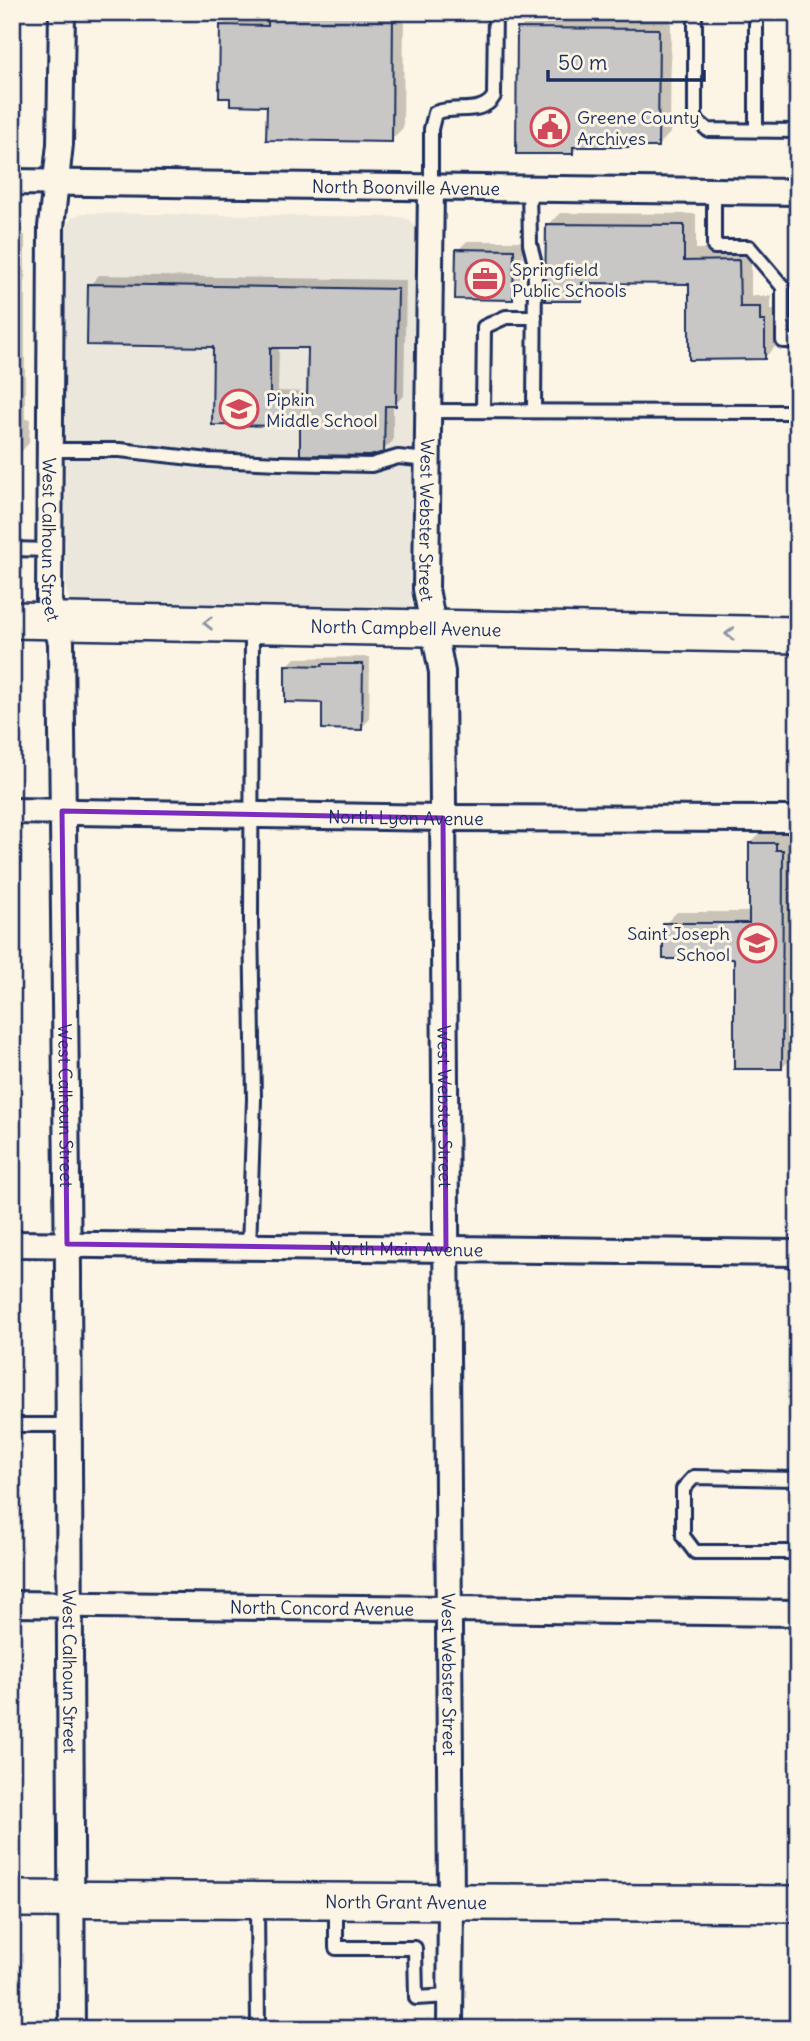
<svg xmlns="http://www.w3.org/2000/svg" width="810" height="2041" font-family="Delius,sans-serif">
	<rect width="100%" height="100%" fill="#fcf5e5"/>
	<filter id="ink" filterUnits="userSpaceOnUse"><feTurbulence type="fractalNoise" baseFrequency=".0143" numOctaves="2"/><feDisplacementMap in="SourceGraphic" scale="14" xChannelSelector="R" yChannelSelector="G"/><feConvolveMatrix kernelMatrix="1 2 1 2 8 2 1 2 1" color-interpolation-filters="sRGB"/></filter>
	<g filter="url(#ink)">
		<!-- built -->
		<path fill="#ece7dc" d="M82 213 401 217 410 220 416 229 411 605 409 612 80 608 70 603 66 590 64 228 72 218Z"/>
		<!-- shadow -->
		<g fill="#0003" fill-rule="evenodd">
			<path d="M269 12H404L403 128 391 140 268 104 222 26 234 14 269 15Z"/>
			<path d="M531 17 671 18 670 133 658 146 580 145 573 152 519 29Z"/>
			<path d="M560 213 696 214V249H751V296H771V309H777V345L765 357 691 282 593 281V287L581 299 548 225Z"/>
			<path d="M12 235H25V419H30L29 443 18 455H12Z"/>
			<path d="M467 241H522V289L512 298 458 250Z"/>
			<path d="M99 275 406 280 404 396 393 405V441L383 450 302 424 214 423 215 345 90 285ZM279 346 309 347V392L278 391Z"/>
			<path d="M370 657 369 720 361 728 323 701 287 666 295 658Z"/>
			<path d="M763 831H787V839H794V1055L782 1068 736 957 665 924 677 912H751V843Z"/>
		</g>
		<!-- building -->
		<g fill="#c8c7c6" stroke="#1b2f5e" stroke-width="2" fill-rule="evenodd">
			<path d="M268 12H393L392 142 266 140 267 106 230 105V98H219L220 25 268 26Z"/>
			<path d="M517 28 659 29 658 147H573V154H516Z"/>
			<path d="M546 224 684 225V261L739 260 740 307H760V321H765V359L689 360V284L582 283V301H545Z"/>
			<path d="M456 249 514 250 513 300 455 299Z"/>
			<path d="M88 284 398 289 396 406H385L384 452 370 456 300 455V426L212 425 213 347 87 345ZM270 348H308L307 400 270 399Z"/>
			<path d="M322 664H363L362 730 322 729V703L285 702V665L322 666Z"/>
			<path d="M749 843H776V850H783L782 1069H734V959H663V923H749Z"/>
		</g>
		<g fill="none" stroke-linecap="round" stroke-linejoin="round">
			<defs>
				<g id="service">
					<path d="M695 12V119L708 130 798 131"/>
					<path d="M756 130V12"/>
					<path d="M431 188V129L435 113C454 105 483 116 494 96L495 12"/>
					<path d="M529 189 530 244 535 264 534 411"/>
					<path d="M714 191V247H749L783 287V341H798"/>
					<path d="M428 411 798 412"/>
					<path d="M483 411 484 327 506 317H535"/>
					<path d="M50 450H120L209 460 279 463 371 465 398 457 428 460"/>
					<path d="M12 549 49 550"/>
					<path d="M249 1247 254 1099 251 921 252 628"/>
					<path d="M12 1425H68"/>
					<path d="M798 1479 694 1477 683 1489V1536L695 1552H798"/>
					<path d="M336 1902V1948H415L416 1998 449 1996"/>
					<path d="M257 1903 258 2029"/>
				</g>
				<g id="minor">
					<path id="s1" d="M62 12 60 144 51 227 49 602 61 642 68 1272 72 2029"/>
					<path id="s2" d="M12 182 798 192"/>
					<path id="s3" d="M431 188 426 589 442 672 451 1902 450 2029"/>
					<path id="s4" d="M12 811 443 818 798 819"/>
					<path id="s5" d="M12 1244 798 1253"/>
					<path id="s6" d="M12 1604 798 1613"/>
				</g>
				<g id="secondary">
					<path id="s7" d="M12 620 798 635"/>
					<path id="s8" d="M12 1899 798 1904"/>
				</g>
			</defs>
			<!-- service casing -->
			<use href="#service" stroke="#1b2f5e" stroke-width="18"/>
			<!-- minor casing -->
			<use href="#minor" stroke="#1b2f5e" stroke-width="30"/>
			<!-- secondary casing -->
			<use href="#secondary" stroke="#1b2f5e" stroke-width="40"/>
			<!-- service -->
			<use href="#service" stroke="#fcf5e5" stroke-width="12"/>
			<!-- minor -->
			<use href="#minor" stroke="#fcf5e5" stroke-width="24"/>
			<!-- secondary -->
			<use href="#secondary" stroke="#fcf5e5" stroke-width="35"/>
		</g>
		<!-- one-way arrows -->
		<defs><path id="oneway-chevron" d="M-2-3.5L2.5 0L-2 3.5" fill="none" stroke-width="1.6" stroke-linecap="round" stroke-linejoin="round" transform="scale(1.75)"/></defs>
		<g stroke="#8c92a2">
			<use href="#oneway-chevron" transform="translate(208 623) rotate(-179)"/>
			<use href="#oneway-chevron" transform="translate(730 634) rotate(-179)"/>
		</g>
	</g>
	<!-- marked area -->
	<path fill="none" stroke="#7b2cbf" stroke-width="5" stroke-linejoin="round" d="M62 811 443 818 446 1249 67 1244Z"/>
	<!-- icons -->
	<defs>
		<symbol id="civic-ring" viewBox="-11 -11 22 22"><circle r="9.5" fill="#fcf5e5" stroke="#d1495b" stroke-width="1.5"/><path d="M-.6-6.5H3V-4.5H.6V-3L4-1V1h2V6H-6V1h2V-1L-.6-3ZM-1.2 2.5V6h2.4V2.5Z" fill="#d1495b"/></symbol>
		<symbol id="office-ring" viewBox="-11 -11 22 22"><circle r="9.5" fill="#fcf5e5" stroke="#d1495b" stroke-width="1.5"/><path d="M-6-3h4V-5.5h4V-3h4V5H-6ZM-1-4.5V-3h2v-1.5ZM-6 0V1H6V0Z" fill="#d1495b"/></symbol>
		<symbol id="school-ring" viewBox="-11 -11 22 22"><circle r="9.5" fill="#fcf5e5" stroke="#d1495b" stroke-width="1.5"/><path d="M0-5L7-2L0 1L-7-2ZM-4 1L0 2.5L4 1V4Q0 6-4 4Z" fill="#d1495b"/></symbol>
	</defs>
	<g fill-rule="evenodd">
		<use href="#civic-ring" x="528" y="105" width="44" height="44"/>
		<use href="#office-ring" x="463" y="257" width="44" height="44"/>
		<use href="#school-ring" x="217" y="387" width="44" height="44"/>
		<use href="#school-ring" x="735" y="921" width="44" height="44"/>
	</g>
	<g text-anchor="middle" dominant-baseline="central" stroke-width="6" stroke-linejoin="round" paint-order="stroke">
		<!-- poi labels -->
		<g font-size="18" fill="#1b2f5e" stroke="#fcf5e5" text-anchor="start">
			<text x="577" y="117">Greene County<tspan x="577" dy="21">Archives</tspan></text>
			<text x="512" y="269">Springfield<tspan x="512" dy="21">Public Schools</tspan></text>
			<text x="266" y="399">Pipkin<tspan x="266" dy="21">Middle School</tspan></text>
			<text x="730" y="933" text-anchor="end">Saint Joseph<tspan x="730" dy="21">School</tspan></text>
		</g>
		<!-- street labels -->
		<g font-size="18" fill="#1b2f5e" stroke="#fcf5e5">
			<text stroke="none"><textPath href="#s2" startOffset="394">North Boonville Avenue</textPath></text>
			<text stroke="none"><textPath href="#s3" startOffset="332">West Webster Street</textPath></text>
			<text stroke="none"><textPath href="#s1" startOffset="528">West Calhoun Street</textPath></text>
			<text stroke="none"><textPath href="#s7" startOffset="394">North Campbell Avenue</textPath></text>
			<text stroke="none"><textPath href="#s4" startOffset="394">North Lyon Avenue</textPath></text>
			<text stroke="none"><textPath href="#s1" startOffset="1096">West Calhoun Street</textPath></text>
			<text stroke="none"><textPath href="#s3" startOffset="920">West Webster Street</textPath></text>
			<text stroke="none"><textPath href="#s5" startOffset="394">North Main Avenue</textPath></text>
			<text stroke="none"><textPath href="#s6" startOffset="310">North Concord Avenue</textPath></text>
			<text stroke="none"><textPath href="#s1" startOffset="1662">West Calhoun Street</textPath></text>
			<text stroke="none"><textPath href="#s3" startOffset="1488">West Webster Street</textPath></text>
			<text stroke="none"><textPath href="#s8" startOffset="394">North Grant Avenue</textPath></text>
		</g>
	</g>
	<!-- margin -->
	<rect width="810" height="2041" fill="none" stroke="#fcf5e5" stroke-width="42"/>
	<rect x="21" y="21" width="768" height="1999" fill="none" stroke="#1b2f5e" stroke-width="2.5" filter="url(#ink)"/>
	<!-- scale -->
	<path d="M548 70v10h156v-10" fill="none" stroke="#1b2f5e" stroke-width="3.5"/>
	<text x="558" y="70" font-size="21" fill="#1b2f5e" stroke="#fcf5e5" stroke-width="5" paint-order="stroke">50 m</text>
</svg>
